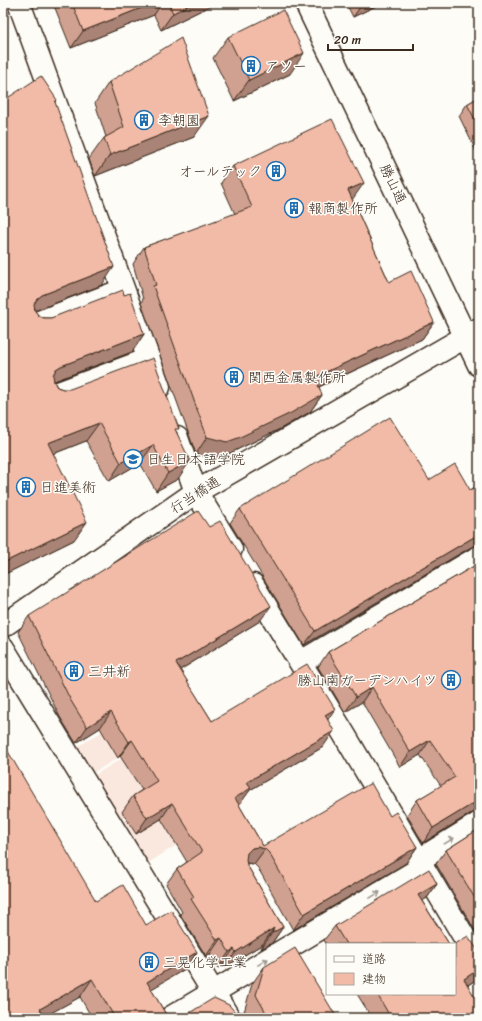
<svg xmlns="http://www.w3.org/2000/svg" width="482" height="1021" font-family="Sriracha,'Klee One',sans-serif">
	<rect width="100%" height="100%" fill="#fdfcf7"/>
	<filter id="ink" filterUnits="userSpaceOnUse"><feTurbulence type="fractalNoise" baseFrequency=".025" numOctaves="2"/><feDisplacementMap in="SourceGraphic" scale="8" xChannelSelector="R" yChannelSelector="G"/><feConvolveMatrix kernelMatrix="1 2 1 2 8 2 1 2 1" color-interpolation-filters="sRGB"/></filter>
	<g filter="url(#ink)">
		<!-- built -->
		<g fill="#fae8df">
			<path d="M172 689 189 715 88 776 72 750Z"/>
			<path d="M189 717 216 761 116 822 90 778Z"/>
			<path d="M216 764 241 805 143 866 118 824Z"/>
		</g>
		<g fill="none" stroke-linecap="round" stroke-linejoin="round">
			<defs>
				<g id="minor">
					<path d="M19 3 159 387"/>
					<path d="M34 324 123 290"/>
					<path d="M53 395 149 359"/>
					<path d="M177 438 196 492 231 549"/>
					<path d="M253 585 344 734 479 962"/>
					<path d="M3 626 196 492 479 329"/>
					<path d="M3 648 229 1018"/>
					<path d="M301 662 479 557"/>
					<path d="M419 860 479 823"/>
					<path d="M170 1018 423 867"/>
				</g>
				<path id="secondary" d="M306 3 479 365"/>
			</defs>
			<!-- minor casing -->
			<use href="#minor" stroke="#3b2a1e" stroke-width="25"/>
			<!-- secondary casing -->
			<use href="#secondary" stroke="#3b2a1e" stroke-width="25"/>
			<!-- minor -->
			<use href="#minor" stroke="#fdfcf7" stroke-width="22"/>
			<!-- secondary -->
			<use href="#secondary" stroke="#fdfcf7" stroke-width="22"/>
		</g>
		<!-- wall -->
		<g fill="#d0a190" stroke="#3b2a1e">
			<path d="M53 3H216L161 30 154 15 71 48Z"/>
			<path d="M346 3H382L353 17Z"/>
			<path d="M228 37 290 74 234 101 213 58Z"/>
			<path d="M479 75V82L477 78Z"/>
			<path d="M109 82 194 137 95 176 89 159 104 138 106 137 95 103Z"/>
			<path d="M479 97V157L459 116 467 104Z"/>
			<path d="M3 101 55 103 102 285 35 310V311L39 316 44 318H51L124 295 144 334 132 352 54 381 57 387 63 389 177 432 178 479 156 491 140 463 109 481 86 441 53 454 74 540 3 575Z"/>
			<path d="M233 166 352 199 389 282 434 322 422 339 319 387 322 395 310 412 280 429 226 455 215 459 196 454 141 303 143 299 133 264 144 247 235 214 221 183Z"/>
			<path d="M429 480 478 545 473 546 304 645 230 523 240 509Z"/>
			<path d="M479 563 478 811 473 812 423 843 407 815 417 800 441 786 420 755 400 767 362 702 345 712 318 667 328 652Z"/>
			<path d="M29 616 260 621 180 670 212 721 328 719 323 747 250 790 239 805 263 846 390 816 417 847 406 863 293 930 258 868 254 864 246 863 247 865 283 927 272 943 261 949 263 944 225 967 223 964 218 968 210 954 206 956 180 914 182 912 166 884 177 869 187 862 161 819 136 834 122 812 133 796 142 790 120 756 118 758 100 728 76 743 60 717 18 632Z"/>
			<path d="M479 829V937L436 864 446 850Z"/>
			<path d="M437 884 427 898 422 901 449 944H327V945L324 940 335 926Z"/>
			<path d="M96 901 146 925 197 952 185 969 151 989 168 1018H92L80 997 45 1016 3 1018Z"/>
			<path d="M479 952V978L468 985 479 1018H372L357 994H455Z"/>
			<path d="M264 967 337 1018H181L235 1012H244L252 984Z"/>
		</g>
		<!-- shaded-wall -->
		<g fill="#a98375" stroke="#3b2a1e">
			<path d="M154 3H162L154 15 71 48 83 31Z"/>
			<path d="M193 3H216L161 30 173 13Z"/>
			<path d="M363 3H382L353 17Z"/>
			<path d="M7 42 3 49V44Z"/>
			<path d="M304 53 290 74 234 101 249 80Z"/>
			<path d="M209 116 194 137 95 176 110 155Z"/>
			<path d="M364 183 352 200 348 190Z"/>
			<path d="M114 267 102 285 29 313 37 299 42 295Z"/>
			<path d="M434 322 422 339 303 394 315 377Z"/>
			<path d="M144 334 132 352 49 383 56 369 61 366Z"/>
			<path d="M322 395 310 412 280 429 226 455 215 459 196 454 207 437Z"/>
			<path d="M99 423 86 441 35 461 48 443Z"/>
			<path d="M153 445 140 463 109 481 121 463Z"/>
			<path d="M190 461 178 479 156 491 168 473Z"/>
			<path d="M87 522 74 540 3 575V565L5 562Z"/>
			<path d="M479 534V545L473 546 304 645 315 631Z"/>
			<path d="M271 606 260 621 165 679 176 663Z"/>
			<path d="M372 687 362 702 345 712 356 697Z"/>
			<path d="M335 709 324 725 325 715Z"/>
			<path d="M111 712 100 728 76 743 87 727Z"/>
			<path d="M334 731 323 747 250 790 240 804 224 814 247 782Z"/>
			<path d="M132 740 120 756 118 758 129 742Z"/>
			<path d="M430 740 420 755 400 767 410 752Z"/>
			<path d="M479 800V811L473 812 423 843 433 828Z"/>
			<path d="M172 803 161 819 136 834 147 818Z"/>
			<path d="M258 847 265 849 254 864 247 863 241 864 247 853 252 848Z"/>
			<path d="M417 847 406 863 293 930 304 914Z"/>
			<path d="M437 884 427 898 408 910 418 895Z"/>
			<path d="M283 927 272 943 261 949 272 933Z"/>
			<path d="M274 928 263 944 225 967 236 952Z"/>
			<path d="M221 938 210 954 206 956 217 940Z"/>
			<path d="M234 949 223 964 218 968 229 952Z"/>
			<path d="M197 952 185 969 135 999 147 982Z"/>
			<path d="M479 969V978L455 993 464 979Z"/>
			<path d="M92 979 80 997 42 1018 40 1009Z"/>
		</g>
		<!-- building -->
		<g fill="#f2bba7" stroke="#3b2a1e">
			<path d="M72 3H154L83 31Z"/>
			<path d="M168 3H193L173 13Z"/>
			<path d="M283 10 304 53 249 80 228 37Z"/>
			<path d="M3 31 7 42 3 44Z"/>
			<path d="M181 38 209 116 110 155 104 138 124 127 109 82Z"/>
			<path d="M41 76 57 100 55 102 114 267 42 295 37 299 34 304 35 311 39 316 44 318H51L123 290 124 295 130 293 144 334 61 366 56 369 53 375 54 382 57 387 63 389H70L153 358 179 429H175L190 461 168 473 153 445 121 463 99 423 48 443 87 522 5 562 3 557V101Z"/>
			<path d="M479 97V127L467 104Z"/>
			<path d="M332 119 364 183 348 190 389 282 411 271 434 322 315 377 322 395 291 413 238 438 227 442 207 437 153 286 156 285 144 247 252 207 233 166Z"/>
			<path d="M390 417 429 480 455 464 470 490 479 485V534L315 631 240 509Z"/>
			<path d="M198 511 209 527 220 521 271 606 176 663 212 721 307 664 335 709 325 715 334 731 247 782 251 788 235 798 263 846 371 783 390 816 396 812 417 847 304 914 269 853 265 849 258 847 252 848 247 853 246 860 247 865 283 927 272 933 274 928 236 952 234 949 229 952 221 938 217 940 191 899 194 897 177 869 202 852 172 803 147 818 133 796 157 781 132 740 129 742 111 712 87 727 71 701 29 616Z"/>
			<path d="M479 563V800L433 828 417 800 455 777 430 740 410 752 372 687 356 697 328 652Z"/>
			<path d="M3 743 96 901 123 885 146 925 171 910 197 952 147 982 168 1018H115L92 979 40 1009 45 1018H3Z"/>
			<path d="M479 829V905L446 850Z"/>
			<path d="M429 869 437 884 418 895 449 944H346L335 926Z"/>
			<path d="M468 936 479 952V969L464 979 479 1004V1018H391L377 994H455V944Z"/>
			<path d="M295 948 337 1018H269L256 995 264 967Z"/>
			<path d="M214 998 229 1005 235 1012H246L261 1018H181Z"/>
		</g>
		<!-- one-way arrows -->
		<defs><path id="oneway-shaft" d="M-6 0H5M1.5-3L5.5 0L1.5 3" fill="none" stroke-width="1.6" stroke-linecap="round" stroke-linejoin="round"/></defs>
		<g stroke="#9c938a">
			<use href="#oneway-shaft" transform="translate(449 841) rotate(-32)"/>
			<use href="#oneway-shaft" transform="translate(375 895) rotate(-31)"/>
			<use href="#oneway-shaft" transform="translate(263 962) rotate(-31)"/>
		</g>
	</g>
	<!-- icons -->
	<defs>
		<symbol id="building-ring" viewBox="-11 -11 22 22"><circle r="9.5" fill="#fdfcf7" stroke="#1f6fb2" stroke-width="1.5"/><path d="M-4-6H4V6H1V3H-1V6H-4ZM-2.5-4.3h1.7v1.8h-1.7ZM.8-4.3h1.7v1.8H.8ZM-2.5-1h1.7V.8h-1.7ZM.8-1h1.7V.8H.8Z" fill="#1f6fb2"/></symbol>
		<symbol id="school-ring" viewBox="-11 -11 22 22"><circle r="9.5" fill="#fdfcf7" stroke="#1f6fb2" stroke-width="1.5"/><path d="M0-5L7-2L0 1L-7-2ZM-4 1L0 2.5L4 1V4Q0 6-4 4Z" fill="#1f6fb2"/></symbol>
	</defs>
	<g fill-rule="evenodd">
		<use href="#building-ring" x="240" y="55" width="22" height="22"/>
		<use href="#building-ring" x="133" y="109" width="22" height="22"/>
		<use href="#building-ring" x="265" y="160" width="22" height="22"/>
		<use href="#building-ring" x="283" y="197" width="22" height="22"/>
		<use href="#building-ring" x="223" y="366" width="22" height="22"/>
		<use href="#school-ring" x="122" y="448" width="22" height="22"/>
		<use href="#building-ring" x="15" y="476" width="22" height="22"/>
		<use href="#building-ring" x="63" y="660" width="22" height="22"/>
		<use href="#building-ring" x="440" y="669" width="22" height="22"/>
		<use href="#building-ring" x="138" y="951" width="22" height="22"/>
	</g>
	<g text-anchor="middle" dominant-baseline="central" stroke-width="3" stroke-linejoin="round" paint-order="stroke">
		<!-- poi labels -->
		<g font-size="14" fill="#3b2a1e" stroke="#fdfcf7" text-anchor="start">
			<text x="265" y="66">アソー</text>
			<text x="158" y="120">李朝園</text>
			<text x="262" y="171" text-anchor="end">オールテック</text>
			<text x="308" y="208">報商製作所</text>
			<text x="248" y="377">関西金属製作所</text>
			<text x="147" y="459">日生日本語学院</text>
			<text x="40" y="487">日進美術</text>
			<text x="88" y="671">三井新</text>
			<text x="437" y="680" text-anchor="end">勝山南ガーデンハイツ</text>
			<text x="163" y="962">三晃化学工業</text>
		</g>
		<!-- street labels -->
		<g font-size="14" fill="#3b2a1e" stroke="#fdfcf7">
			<text transform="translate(393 184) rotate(64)">勝山通</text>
			<text transform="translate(195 495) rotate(-33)">行当橋通</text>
		</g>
	</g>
	<!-- margin -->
	<rect width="482" height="1021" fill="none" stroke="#fdfcf7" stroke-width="16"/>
	<rect x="8" y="8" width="466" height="1005" fill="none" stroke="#3b2a1e" stroke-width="1.5" filter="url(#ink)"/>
	<!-- legend -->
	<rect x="326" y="943" width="130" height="52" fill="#fdfcf7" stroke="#afa8a0"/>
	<rect x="334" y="956" width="20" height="6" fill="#fdfcf7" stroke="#afa8a0"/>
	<text x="362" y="963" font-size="12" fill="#3b2a1e">道路</text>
	<rect x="334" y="973" width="20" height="12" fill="#f2bba7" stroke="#afa8a0"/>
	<text x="362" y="983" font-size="12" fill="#3b2a1e">建物</text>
	<!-- scale -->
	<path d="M328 44v6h85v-6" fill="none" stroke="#3b2a1e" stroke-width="2"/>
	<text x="334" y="44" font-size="12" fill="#3b2a1e" stroke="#fdfcf7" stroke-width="3" paint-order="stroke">20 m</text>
</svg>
